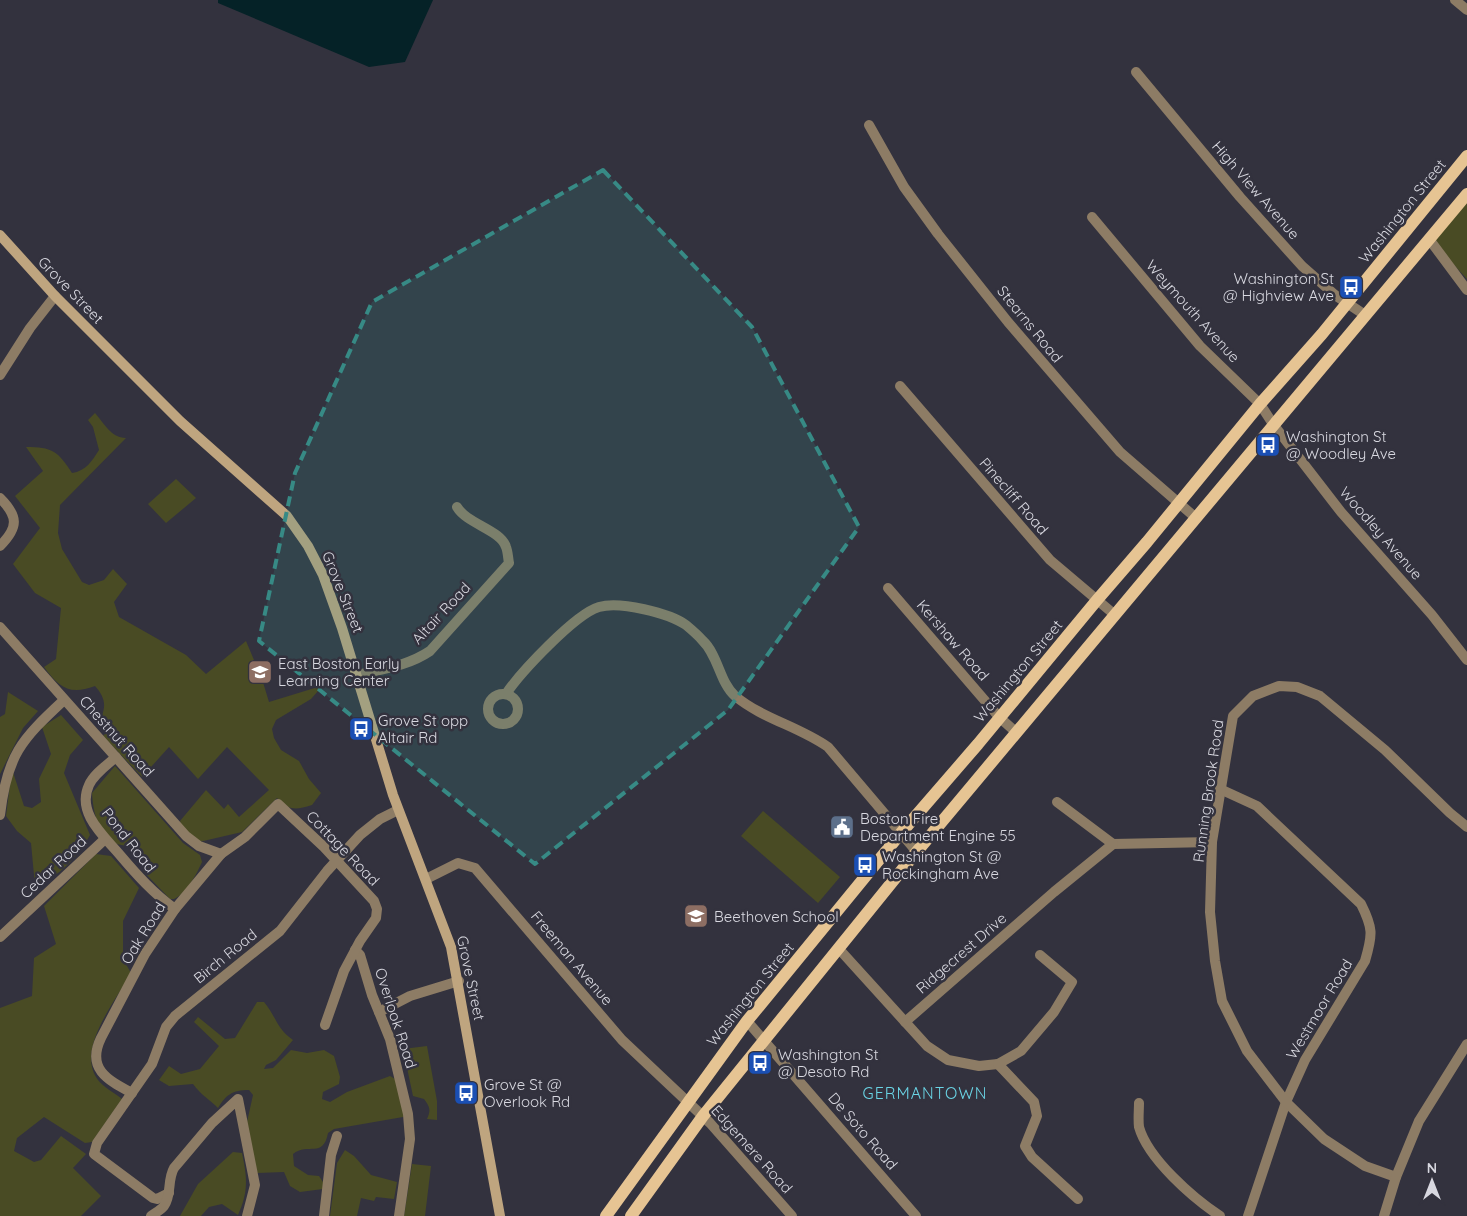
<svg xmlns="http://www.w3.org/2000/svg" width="1467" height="1216" font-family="Quicksand,sans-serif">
	<rect width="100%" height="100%" fill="#33323e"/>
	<!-- green -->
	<g fill="#494b24">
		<path d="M1467 201V279L1430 239Z"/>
		<path d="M95 413C104 423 111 438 126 438L60 505 58 533 62 549 82 582 89 585 104 580 113 569 127 584 114 602 119 617 186 655 206 674 246 641 262 679 269 702 318 687V691L311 699 276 720 272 729 274 738 281 750 299 761 309 779 321 793 312 805C295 810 290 811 277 798L242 832 199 842 182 827 180 821 206 790 224 809 228 804 239 817 269 790 227 747 198 779 169 747 142 777 103 736 112 725 101 717C107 705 104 696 95 686 69 696 59 687 44 667L56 659 61 608 35 593 13 564 40 528 15 496 43 471 26 447C52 447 58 451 72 473 86 471 92 461 99 450L93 427 88 420Z"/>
		<path d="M176 479 196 498 166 523 148 504Z"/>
		<path d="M8 692 38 711 23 728 0 774V717L5 714Z"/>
		<path d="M61 715 83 740 70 755 64 773 90 835C78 856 58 878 35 886L31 843 17 831 6 816 12 769 24 806 32 808 41 802 39 779 51 754 42 727Z"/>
		<path d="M115 766 183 843 200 855 202 862C196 875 187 893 174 899H170L143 871 144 857 141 850C133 846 125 846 117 844 98 836 93 811 92 793Z"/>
		<path d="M763 811 840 877 818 903 741 836Z"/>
		<path d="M96 854 111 856 139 888 123 921V959L131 973C116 1001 75 1049 98 1080 103 1087 115 1093 122 1099L92 1142 85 1143 44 1117 17 1138 14 1151 34 1162 41 1160 61 1136 86 1154 73 1168 101 1196 81 1216H0V1008L32 996 34 958 56 944 44 906Z"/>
		<path d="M257 1002H264C276 1016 276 1028 293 1040L276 1060 266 1065 264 1069 273 1068 291 1050 307 1053 324 1050 334 1056 340 1077 339 1084 323 1092 322 1099 330 1102 347 1092 390 1076 397 1080 405 1114 403 1117 334 1129 328 1133C323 1159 308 1142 293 1154L294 1166 308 1175 319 1176 323 1182V1189L300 1192 290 1186 284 1172 257 1173 247 1122 253 1095 249 1090C232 1090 226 1095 218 1108 210 1100 200 1094 193 1084L169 1086 159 1080 169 1066 181 1074 200 1069 219 1046 194 1022 198 1017 225 1039 235 1038Z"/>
		<path d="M427 1046 437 1101V1120L427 1119C431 1110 430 1107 424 1099L413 1096 403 1049Z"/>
		<path d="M345 1150 354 1156 371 1175 397 1182 394 1199 376 1197 374 1201 361 1198 357 1216H330L337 1163Z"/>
		<path d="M233 1152 242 1153C247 1177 249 1191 238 1215L222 1204 209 1207 201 1216H180L198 1184Z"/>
		<path d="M412 1164 431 1166 425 1216H404Z"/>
	</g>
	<!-- water -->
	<path fill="#052227" d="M218 0H433L405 62 369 67 218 3Z"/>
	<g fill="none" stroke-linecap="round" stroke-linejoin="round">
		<!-- street -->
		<g stroke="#8d7c65" stroke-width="10">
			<path d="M1455 0 1467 10"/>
			<path d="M1136 72 1240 197 1302 266 1335 295 1365 315"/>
			<path d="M869 125 904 187 938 234 1008 322 1120 452 1196 518"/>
			<path d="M1092 217 1200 346 1260 404 1273 424 1341 512 1432 615 1467 660"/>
			<path d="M1429 239 1467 290"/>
			<path d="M0 375 30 328 55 296"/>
			<path d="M900 386 1050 560 1115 615"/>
			<path d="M0 498C18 516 19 527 0 546"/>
			<path d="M888 588 999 717 1017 733"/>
			<path d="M0 627 186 836 199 846 221 854"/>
			<path d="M357 675C382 669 408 666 430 651L509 563C508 558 508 552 506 547 501 530 467 524 457 507"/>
			<path d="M506 694C520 673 575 614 599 607 620 601 669 613 686 625 692 630 698 635 703 641 718 655 720 683 735 696 763 719 798 726 828 747L917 852"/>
			<circle cx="503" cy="709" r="15"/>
			<path d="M116 757C107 765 94 774 89 785 76 813 104 836 120 855 137 875 153 893 175 909"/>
			<path d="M1220 789 1257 806 1361 904C1373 928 1373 934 1365 961L1305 1060 1286 1102 1248 1216"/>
			<path d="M1057 802 1113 844 1212 842"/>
			<path d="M0 815C7 755 21 740 64 700"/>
			<path d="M426 879 458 863 475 868 622 1040 710 1123 792 1216"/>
			<path d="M0 937 105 839"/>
			<path d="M839 949 927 1046 948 1060 979 1066 998 1064 1021 1051 1054 1012 1072 982 1040 955"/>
			<path d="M355 950 360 955 372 995 390 1039 408 1114 410 1139 399 1216"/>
			<path d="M379 1012 410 996 459 981"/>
			<path d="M747 1021 916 1216"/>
			<path d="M905 1022 1054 892 1113 844"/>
			<path d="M998 1064 1034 1102 1037 1116 1025 1146 1032 1157 1078 1199"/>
			<path d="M132 1093C108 1080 86 1069 101 1038L145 954 175 909 221 854 245 837 278 804 324 847 374 901 377 909 376 918 360 941 344 971 325 1025"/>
			<path d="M1139 1103C1139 1110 1138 1120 1139 1127 1148 1159 1193 1198 1220 1216"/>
			<path d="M1396 1177 1365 1166 1324 1139 1286 1102 1247 1051 1222 1001 1215 961 1210 912 1212 842 1233 716 1253 696 1279 686 1297 687 1320 696 1385 750 1450 813 1467 827"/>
			<path d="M169 1193 157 1199 153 1198 94 1154 97 1143 152 1064 166 1027 175 1016 280 931 327 871 360 835 380 819 398 810"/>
			<path d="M151 1216C155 1213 161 1210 164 1206 172 1195 167 1180 174 1168L212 1123 238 1099 255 1185 247 1216"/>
			<path d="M324 1216 331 1155 337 1136"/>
			<path d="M1384 1216 1396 1177 1419 1121 1467 1044"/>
		</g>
		<!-- secondary -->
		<path stroke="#bfa57f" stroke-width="10" d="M0 235 55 296 180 421 287 516 308 546 323 575 342 628 393 795 451 947 500 1216"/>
		<!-- primary -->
		<g stroke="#e6c493" stroke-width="12">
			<path d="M606 1216 747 1021 901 833 978 744 1097 600 1147 542 1260 404 1322 334 1467 156"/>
			<path d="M631 1216 703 1116 914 855 1467 194"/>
		</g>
	</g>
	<!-- marked area -->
	<path fill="#378a85" fill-opacity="0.2" stroke="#378a85" stroke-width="4" stroke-dasharray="10 6" stroke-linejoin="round" d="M603 170 752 327 859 527 728 710 535 864 259 641 295 473 372 302Z"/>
	<!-- icons -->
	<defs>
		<symbol id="bus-square" viewBox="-11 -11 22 22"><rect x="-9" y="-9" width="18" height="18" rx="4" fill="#1a4fb4" stroke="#33323e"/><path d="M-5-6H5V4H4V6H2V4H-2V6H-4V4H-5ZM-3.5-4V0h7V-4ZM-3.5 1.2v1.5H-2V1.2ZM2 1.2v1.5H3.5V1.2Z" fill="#fff"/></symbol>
		<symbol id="school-square" viewBox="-11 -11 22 22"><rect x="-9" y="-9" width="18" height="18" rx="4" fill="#8d6e63" stroke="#33323e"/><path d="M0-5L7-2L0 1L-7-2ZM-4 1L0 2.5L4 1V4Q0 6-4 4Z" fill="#fff"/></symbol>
		<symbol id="civic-square" viewBox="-11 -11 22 22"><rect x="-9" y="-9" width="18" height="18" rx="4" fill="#5c6f8a" stroke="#33323e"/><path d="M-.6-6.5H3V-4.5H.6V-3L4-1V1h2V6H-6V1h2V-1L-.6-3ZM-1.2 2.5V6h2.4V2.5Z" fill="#fff"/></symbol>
	</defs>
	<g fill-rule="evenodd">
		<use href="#bus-square" x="1337" y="273" width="28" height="28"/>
		<use href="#bus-square" x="1254" y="431" width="28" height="28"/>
		<use href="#school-square" x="246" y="658" width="28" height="28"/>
		<use href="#bus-square" x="347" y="715" width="28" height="28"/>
		<use href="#civic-square" x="828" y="813" width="28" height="28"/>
		<use href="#bus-square" x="851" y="851" width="28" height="28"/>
		<use href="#school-square" x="682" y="902" width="28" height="28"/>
		<use href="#bus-square" x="746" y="1049" width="28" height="28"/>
		<use href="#bus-square" x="452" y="1079" width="28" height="28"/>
	</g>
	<g text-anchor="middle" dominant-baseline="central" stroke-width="5" stroke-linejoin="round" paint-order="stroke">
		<!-- street labels -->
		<g font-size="15" fill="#d8d8e0" stroke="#33323e">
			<text transform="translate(1256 190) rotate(49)">High View Avenue</text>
			<text transform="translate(1402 211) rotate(-51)">Washington Street</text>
			<text transform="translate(71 290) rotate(46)">Grove Street</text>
			<text transform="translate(1193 311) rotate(48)">Weymouth Avenue</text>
			<text transform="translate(1030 324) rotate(51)">Stearns Road</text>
			<text transform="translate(1014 496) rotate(49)">Pinecliff Road</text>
			<text transform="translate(1381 533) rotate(49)">Woodley Avenue</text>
			<text transform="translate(343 592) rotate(68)">Grove Street</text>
			<text transform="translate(441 613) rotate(-47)">Altair Road</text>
			<text transform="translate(953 640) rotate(49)">Kershaw Road</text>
			<text transform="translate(1018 671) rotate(-50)">Washington Street</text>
			<text transform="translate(117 736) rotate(48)">Chestnut Road</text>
			<text transform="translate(1208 791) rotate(-82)">Running Brook Road</text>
			<text transform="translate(129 840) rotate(52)">Pond Road</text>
			<text transform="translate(343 848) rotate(46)">Cottage Road</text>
			<text transform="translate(53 867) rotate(-43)">Cedar Road</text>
			<text transform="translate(143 933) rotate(-58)">Oak Road</text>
			<text transform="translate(961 953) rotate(-41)">Ridgecrest Drive</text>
			<text transform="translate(225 956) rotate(-39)">Birch Road</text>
			<text transform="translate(572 958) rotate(50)">Freeman Avenue</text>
			<text transform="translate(471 978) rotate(78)">Grove Street</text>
			<text transform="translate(750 994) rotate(-51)">Washington Street</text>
			<text transform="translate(1319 1009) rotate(-59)">Westmoor Road</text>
			<text transform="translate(396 1018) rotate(72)">Overlook Road</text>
			<text transform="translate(863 1131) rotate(49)">De Soto Road</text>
			<text transform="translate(752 1149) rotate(48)">Edgemere Road</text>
		</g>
		<!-- poi labels -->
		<g font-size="15" fill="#d8d8e0" stroke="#33323e" text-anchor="start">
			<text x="1334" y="278" text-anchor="end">Washington St<tspan x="1334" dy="17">@ Highview Ave</tspan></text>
			<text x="1286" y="436">Washington St<tspan x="1286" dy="17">@ Woodley Ave</tspan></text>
			<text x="278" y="663">East Boston Early<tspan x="278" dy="17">Learning Center</tspan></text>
			<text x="378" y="720">Grove St opp<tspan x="378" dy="17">Altair Rd</tspan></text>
			<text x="860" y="818">Boston Fire<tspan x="860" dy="17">Department Engine 55</tspan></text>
			<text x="882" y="856">Washington St @<tspan x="882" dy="17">Rockingham Ave</tspan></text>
			<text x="714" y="916">Beethoven School</text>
			<text x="778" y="1054">Washington St<tspan x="778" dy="17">@ Desoto Rd</tspan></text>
			<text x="484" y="1084">Grove St @<tspan x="484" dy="17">Overlook Rd</tspan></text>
		</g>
		<!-- neighbourhood labels -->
		<g font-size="16" letter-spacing="1" fill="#6ad4e5" stroke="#33323e">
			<text x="925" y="1093">GERMANTOWN</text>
		</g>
	</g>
	<!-- north arrow -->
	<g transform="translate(1432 1181)" stroke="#33323e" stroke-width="4" paint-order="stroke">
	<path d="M0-4L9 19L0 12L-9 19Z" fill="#d8d8e0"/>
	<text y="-8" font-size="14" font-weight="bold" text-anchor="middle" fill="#d8d8e0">N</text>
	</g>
</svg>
